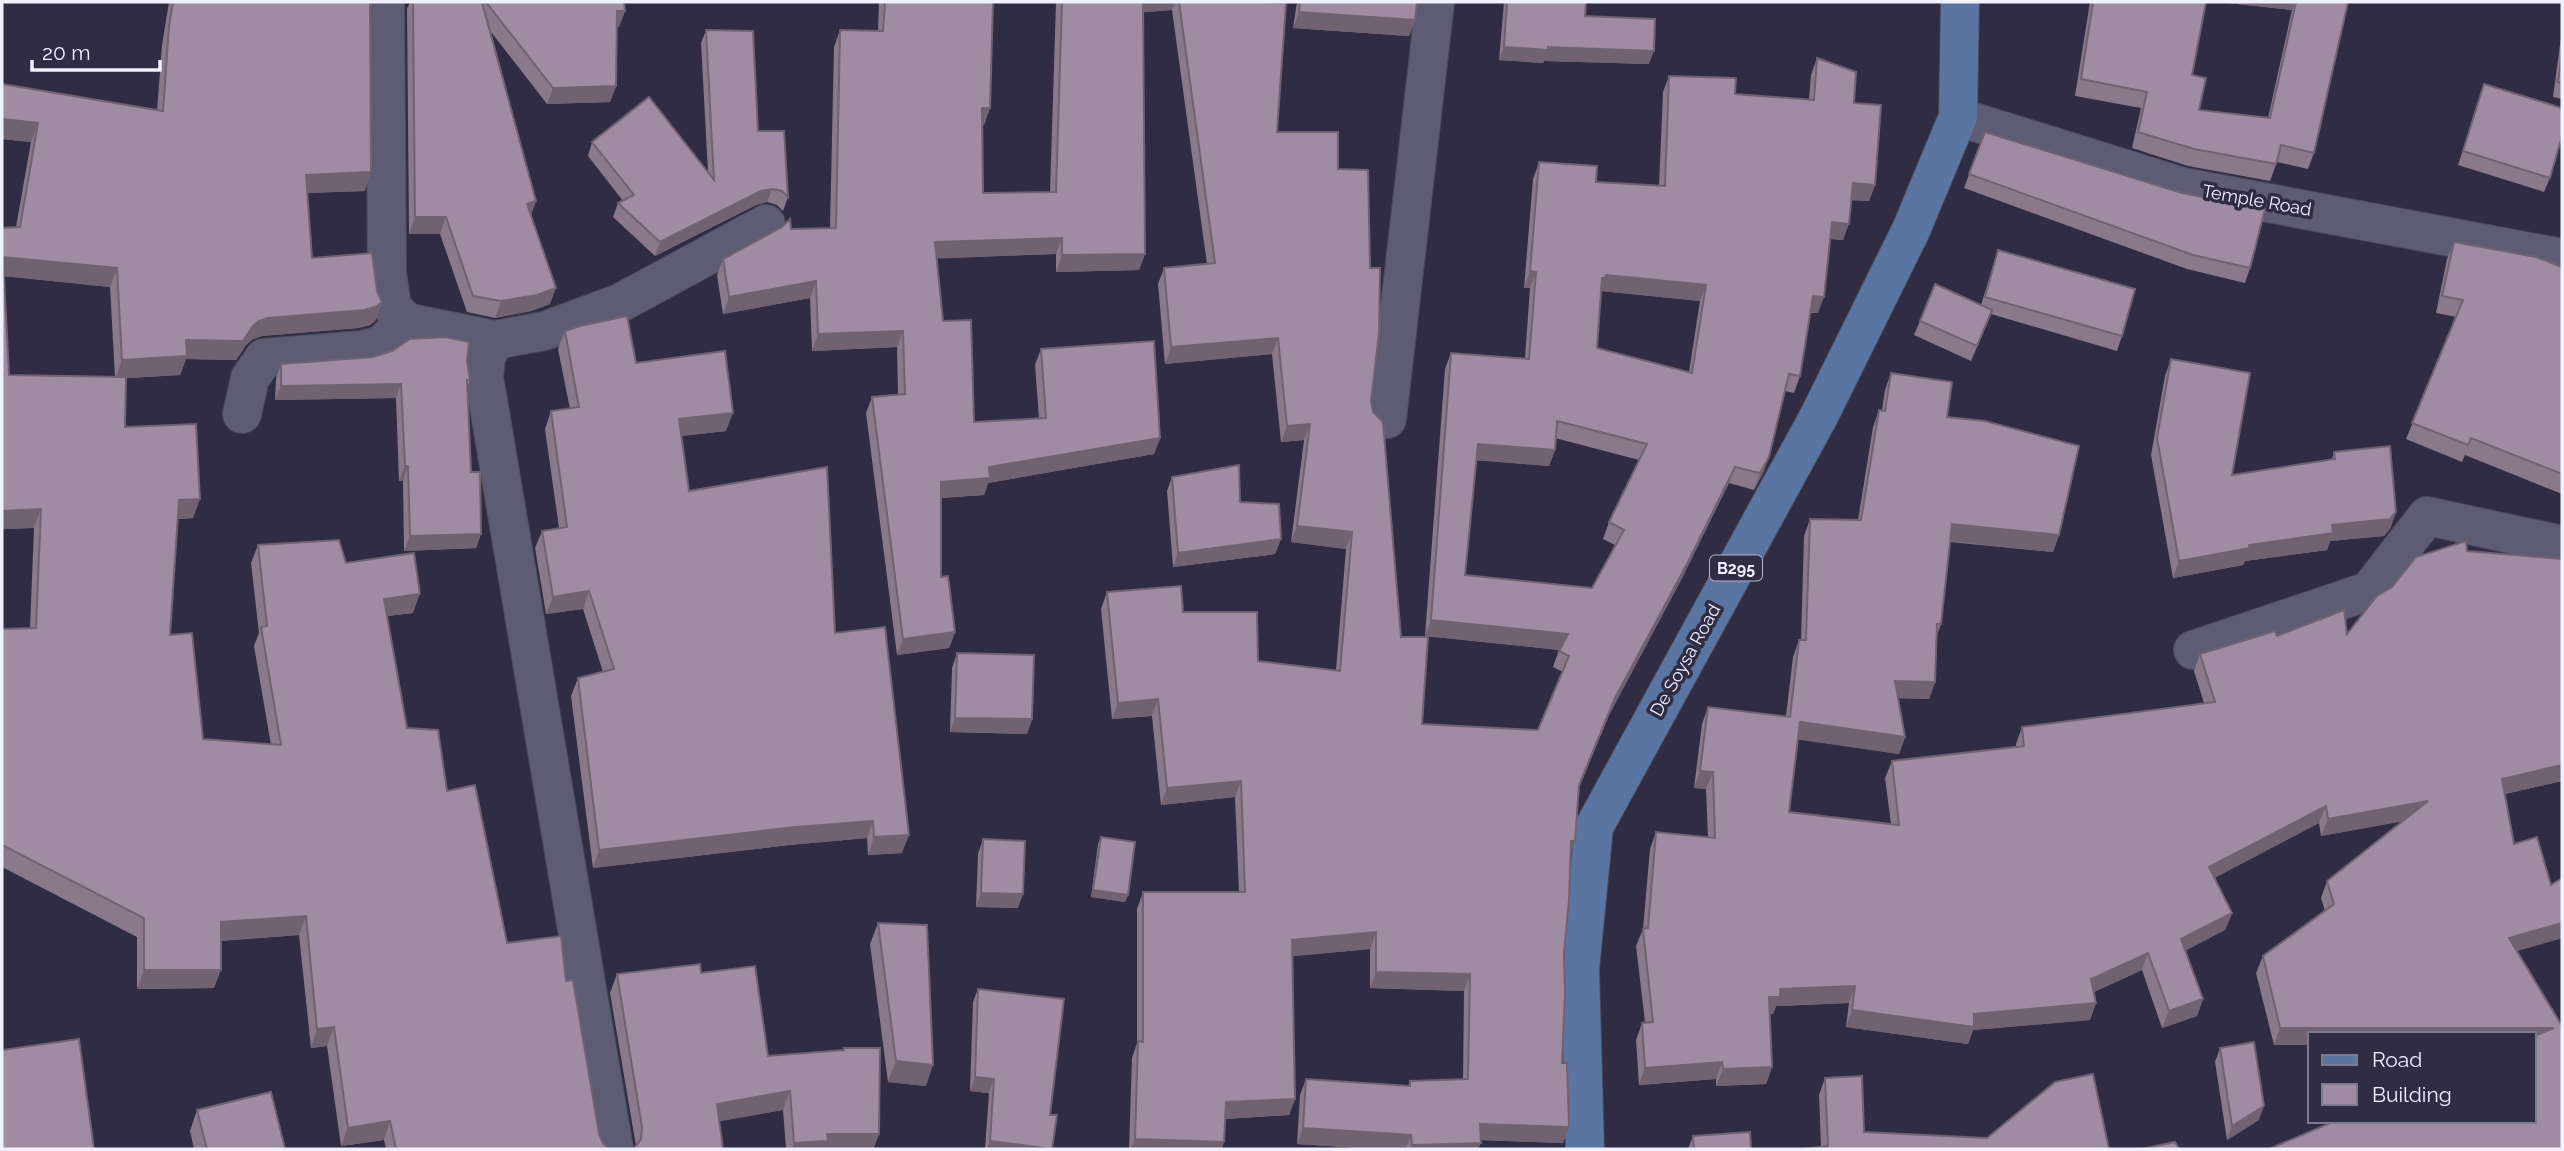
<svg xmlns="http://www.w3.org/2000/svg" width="2564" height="1151" font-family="Raleway,sans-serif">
	<rect width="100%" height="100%" fill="#2f2c43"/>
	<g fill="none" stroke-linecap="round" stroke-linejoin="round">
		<defs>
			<g id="minor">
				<path d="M385 2 387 272 392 307 406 322 495 340 544 331 620 303 766 224"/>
				<path d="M1958 117 2183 187 2562 258"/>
				<path d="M495 340 486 357 484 377 614 1149"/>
				<path d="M242 414 250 378 264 358 362 350 381 345 406 322"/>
				<path d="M1387 419 1435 2"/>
				<path d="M2193 650 2369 591 2427 516 2562 545"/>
			</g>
			<path id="major" d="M1585 1149 1580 969 1594 827 1819 416 1911 230 1958 117 1960 2"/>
		</defs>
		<!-- minor casing -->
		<use href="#minor" stroke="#4b495c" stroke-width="40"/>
		<!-- major casing -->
		<use href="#major" stroke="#4b495c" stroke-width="40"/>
		<!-- minor -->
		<use href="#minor" stroke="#5e5c75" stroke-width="38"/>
		<!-- major -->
		<use href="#major" stroke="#5a75a1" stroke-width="38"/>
	</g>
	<!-- wall -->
	<g fill="#8a788b" fill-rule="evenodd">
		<path d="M169 2H370L365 191 307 193 312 258 377 291 382 302 375 321 370 325 358 328 262 336 253 339 246 345 236 360 186 359 180 375 126 378 125 427 193 518 178 519 170 635 203 739 271 745 254 646 259 633 251 563 258 545 346 563 413 613 387 616 407 728 447 791 507 943 566 981 599 1134 604 1145 611 1149H386L384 1140 341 1146 327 1046 311 1048 299 935 221 941 214 988 137 989V937L2 867V629L30 628 34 528 2 529V228L16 227 31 142 2 139V84L157 111 162 45ZM4 276 110 287 115 377 9 375Z"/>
		<path d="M410 2H624L625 11 619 27H617L616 86 610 102 547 104 491 32 536 201 531 215 550 304 531 311 495 318 467 312 440 234H409L407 9Z"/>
		<path d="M879 2H993L990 108 984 125 982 124 983 193 1050 192 1056 2H1259L1277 132 1338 169 1371 401 1401 637 1422 724 1538 730 1563 672 1553 667 1559 650 1425 636 1445 369 1451 353 1525 358 1530 288H1524L1533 179 1539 162 1596 182 1659 186 1663 92 1669 76 1735 94 1809 100 1811 75 1817 58 1854 103 1875 185 1869 201 1851 200 1843 240 1830 239 1818 313H1810L1800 376 1794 393 1785 391 1769 457 1763 473 1754 490 1729 483 1682 578 1609 715 1579 788 1570 854 1564 953 1562 1063 1569 1127 1563 1143 1481 1140 1478 1149H1376L1297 1144 1300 1095 1306 1079 1408 1086 1410 1081 1463 1080 1464 991 1370 988V949L1292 956 1295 1099 1289 1115 1225 1119 1222 1149H1129L1132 1058 1137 1043V909L1143 892H1239L1235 797 1161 805 1152 716 1112 719 1101 609 1107 592 1183 612 1258 661 1336 670 1346 549 1291 542 1304 440 1281 442 1272 354 1165 364 1158 284 1164 268 1207 264 1172 10 1143 12 1145 254 1139 270 1056 272V254L937 258 943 321 974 422 1039 418 1035 365 1041 349 1160 438 1154 454 988 483 984 495 941 498V577L955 632 949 648 897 655 866 413 872 397 898 394 897 347 812 351 810 298 723 314 717 275 723 259 791 229 830 228 834 47 840 30 878 31ZM1601 291 1700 301 1689 372 1597 348ZM1555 438 1639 460 1609 522 1603 539 1615 545 1592 588 1465 575 1476 460 1549 466 1555 450Z"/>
		<path d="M1297 2H1417L1415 20 1409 36 1293 28Z"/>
		<path d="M1504 2H1586L1585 16 1649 64 1544 61 1543 63 1499 60Z"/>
		<path d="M2090 2H2206L2192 75 2199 110 2268 118 2292 10 2218 2H2348L2314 153 2308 169 2277 162 2270 181 2188 166 2132 148 2141 108 2075 96Z"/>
		<path d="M706 30 758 131 788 197 783 211 777 205 767 202 756 205 655 256 613 217 618 203 623 201 588 156 592 142 708 172 701 43Z"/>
		<path d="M2562 30V99L2553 97Z"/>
		<path d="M2484 84 2550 178 2544 192 2458 165Z"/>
		<path d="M1985 132 2250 268 2245 283 2187 269 1964 188Z"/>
		<path d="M2454 242 2562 267V494L2465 455 2462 462 2406 439 2456 317 2436 313 2447 259Z"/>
		<path d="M1998 250 2122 336 2117 351 1991 314 1971 361 1914 335 1920 321 1981 305Z"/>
		<path d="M565 331 636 363 726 431 681 436 689 491 835 633 902 853 868 855 867 838 789 845 593 868 571 696 578 678 603 672 583 609 546 614 535 548 542 531 559 528 545 429 551 411 570 409 558 349Z"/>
		<path d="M2171 359 2232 475 2332 459 2334 452 2396 512 2390 529 2384 536 2330 541 2327 550 2245 561 2243 565 2173 578 2151 455 2165 376Z"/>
		<path d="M467 361 470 380 467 388 471 472 481 534 476 548 404 551 403 481H399L396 398 275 400 276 379 281 364Z"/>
		<path d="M1891 373 1952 382 1947 417 1985 421 2079 446 2059 535 2053 552 1950 542 1941 624 1937 635 1935 682 1929 699 1898 698 1905 737 1899 754 1798 739 1789 812 1891 824 1885 778 1892 761 2016 747V744L2022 727 2204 703 2194 671 2200 654 2275 631 2277 636 2344 610 2347 634 2377 596 2392 587 2416 557 2466 541 2467 551 2562 559V781L2505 794 2514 844 2537 837 2551 885 2562 878V938L2517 951 2562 1026V1149H2269L2335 1121H2534V1034H2310V1045H2274L2256 973 2263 956 2325 911 2321 898 2327 881 2402 821 2321 836 2319 823 2214 878 2232 913 2225 930 2186 950 2203 999 2197 1016 2162 1028 2142 970 2094 992 2096 1003 2090 1020 1973 1030 1968 1044 1846 1027 1849 1003 1776 1006 1773 1014H1769L1772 1067 1766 1084 1716 1086V1079L1639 1085 1636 1040 1642 1023 1645 1022 1636 946 1643 929 1650 849 1656 832 1708 837 1706 789 1694 788 1702 724 1708 707 1786 716 1793 657 1799 640H1801L1804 536 1810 519 1858 520 1873 427 1879 410H1882L1885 390Z"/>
		<path d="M1172 477 1240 502 1281 539 1275 554 1173 567 1167 491Z"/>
		<path d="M957 653 1032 719 1027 734 950 732 952 668Z"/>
		<path d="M1101 837 1128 895 1125 902 1091 897 1098 844Z"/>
		<path d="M983 839 1018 908 976 907 978 854Z"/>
		<path d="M878 923 926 1086 888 1082 870 944Z"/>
		<path d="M701 973 768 1056 843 1050 844 1048 879 1134 873 1149H786L783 1110 719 1121 634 1148 636 1146 610 993 617 974Z"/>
		<path d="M978 989 1050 1115 1052 1149H985L989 1093 970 1091 973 1002Z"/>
		<path d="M2220 1048 2259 1120 2227 1140 2215 1062Z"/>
		<path d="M1825 1078 1864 1132 2109 1149 1821 1147 1819 1095Z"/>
		<path d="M197 1110 285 1149H194L190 1131Z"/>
		<path d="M1693 1136 1751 1149H1688Z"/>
	</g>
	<!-- shaded-wall -->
	<g fill="#706271">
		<path d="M1141 2H1175L1172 10 1137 13Z"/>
		<path d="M2218 2H2295L2292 10Z"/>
		<path d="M617 11H625L619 27H611Z"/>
		<path d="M1299 12 1415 20 1409 36 1293 28Z"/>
		<path d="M1504 47H1548L1654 51 1649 64 1544 61 1543 63 1499 60Z"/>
		<path d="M616 86 610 102 547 104 553 88Z"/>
		<path d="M982 108H990L984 125 976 124Z"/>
		<path d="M2 119 38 123 31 142 2 139Z"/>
		<path d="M371 172 365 191 299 193 306 175Z"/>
		<path d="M1853 183 1875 185 1869 201 1847 200Z"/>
		<path d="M772 189 767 202 756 205 655 256 660 242 761 191Z"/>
		<path d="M536 201 530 218 527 204Z"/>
		<path d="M415 217H446L440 234H409Z"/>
		<path d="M1832 222 1849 224 1843 240 1826 238Z"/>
		<path d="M1062 238 1056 254 929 259 935 242Z"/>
		<path d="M1145 254 1139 270 1056 272 1062 255Z"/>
		<path d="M3 257 117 268 110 287 2 276Z"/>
		<path d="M1530 271 1536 272 1530 288H1524Z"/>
		<path d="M1606 275 1706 285 1700 301 1601 291 1602 278Z"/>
		<path d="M816 281 810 298 723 314 729 297Z"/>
		<path d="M556 288 550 304 531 311 495 318 501 301Z"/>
		<path d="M1813 296 1824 297 1818 313 1807 312Z"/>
		<path d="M382 302 375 321 370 325 358 328 262 336 253 339 246 345 236 360 186 359 180 375 115 379 122 360 186 340 253 326 259 321 268 318Z"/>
		<path d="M1992 310 1987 324 1971 361 1977 346Z"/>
		<path d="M903 331 897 347 812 351 818 334Z"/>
		<path d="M1278 338 1272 354 1165 364 1171 347Z"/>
		<path d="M401 384 396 398 275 400 281 386Z"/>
		<path d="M733 413 726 431 672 437 679 419Z"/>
		<path d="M1310 424 1304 440 1281 442 1287 426Z"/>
		<path d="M1160 438 1154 454 988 483 984 495 935 498 941 482 989 467Z"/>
		<path d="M1478 444 1555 450 1549 466 1472 460Z"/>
		<path d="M1769 457 1763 473 1754 490 1760 473Z"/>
		<path d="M405 466H408L403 481H399Z"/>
		<path d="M1735 467 1729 483 1682 578 1609 715 1573 802 1615 698Z"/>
		<path d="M200 499 193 518 173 519 179 500Z"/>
		<path d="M41 509 34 528 2 529V511Z"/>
		<path d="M2396 512 2390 529 2384 536 2330 541 2327 550 2245 561 2243 565 2173 578 2179 561 2332 525Z"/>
		<path d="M1952 524 2059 535 2053 552 1946 541Z"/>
		<path d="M1297 526 1352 532 1346 549 1291 542Z"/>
		<path d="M481 534 476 548 404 551 410 536Z"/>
		<path d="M1281 539 1275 554 1173 567 1178 553Z"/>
		<path d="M589 591 583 609 546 614 553 597Z"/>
		<path d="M420 594 413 613 377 617 384 599Z"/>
		<path d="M1431 620 1568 634 1562 650 1425 636Z"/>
		<path d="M955 632 949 648 897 655 903 639Z"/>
		<path d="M1895 681 1935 682 1929 699 1889 698Z"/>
		<path d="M1158 699 1152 716 1112 719 1118 703Z"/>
		<path d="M955 718 1032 719 1027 734 950 732Z"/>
		<path d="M1800 722 1905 737 1899 754 1794 739Z"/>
		<path d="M2562 765V781L2496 796 2502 779Z"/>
		<path d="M1700 771 1713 772 1706 789 1694 788Z"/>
		<path d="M1241 781 1235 797 1161 805 1167 788Z"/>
		<path d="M2428 801 2422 818 2321 836 2328 819Z"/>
		<path d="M2326 806 2319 823 2203 884 2209 867Z"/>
		<path d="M873 821 867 838 789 845 593 868 599 850 795 827Z"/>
		<path d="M909 835 902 853 868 855 874 837Z"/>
		<path d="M1571 841H1575L1569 858Z"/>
		<path d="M1093 890 1128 895 1125 902 1091 897Z"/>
		<path d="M981 893 1023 894 1018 908 976 907Z"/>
		<path d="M2232 913 2225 930 2175 956 2181 939Z"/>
		<path d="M306 916 299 935 214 941 221 922Z"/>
		<path d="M2562 923V938L2503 955 2509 938Z"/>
		<path d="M1376 932 1370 949 1286 957 1292 940Z"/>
		<path d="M2148 953 2142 970 2085 996 2091 979Z"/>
		<path d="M144 970H221L214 988 137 989Z"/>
		<path d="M1376 972 1470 974 1464 991 1370 988Z"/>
		<path d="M1855 986 1849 1003 1776 1006 1773 1014H1762L1769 997 1780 989Z"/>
		<path d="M2203 999 2197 1016 2162 1028 2169 1011Z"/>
		<path d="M2096 1003 2090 1020 1973 1030 1968 1044 1846 1027 1852 1010 1974 1014Z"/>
		<path d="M334 1027 327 1046 311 1048 317 1029Z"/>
		<path d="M2280 1028H2554L2534 1045V1034H2310V1045H2274Z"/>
		<path d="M896 1061 933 1065 926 1086 888 1082Z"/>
		<path d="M1722 1062 1716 1079 1639 1085 1645 1068Z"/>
		<path d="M1772 1067 1766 1084 1716 1086 1723 1069Z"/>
		<path d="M975 1077 994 1079 989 1093 970 1091Z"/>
		<path d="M790 1091 783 1110 710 1123 717 1104Z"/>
		<path d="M1295 1099 1289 1115 1220 1119 1226 1102Z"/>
		<path d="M2264 1106 2259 1120 2227 1140 2232 1126Z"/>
		<path d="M390 1121 384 1140 341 1146 348 1128Z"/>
		<path d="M1480 1124 1569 1127 1563 1143 1474 1140Z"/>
		<path d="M1303 1128 1411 1135 1406 1149H1376L1297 1144Z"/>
		<path d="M827 1134H879L873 1149H792L794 1143Z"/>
		<path d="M1135 1139 1224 1142 1222 1149H1131Z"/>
		<path d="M990 1141 1052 1149H987Z"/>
		<path d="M1481 1143 1478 1149H1410L1412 1145Z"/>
	</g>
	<!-- building -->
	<g fill="#a08ca2" stroke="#706271" stroke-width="2" fill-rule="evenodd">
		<path d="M173 2H370L371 172 306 175 312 258 372 253 377 291 382 302 377 306 365 310 268 318 259 321 253 326 243 341 186 340 187 356 122 360 117 268 3 257 9 375 126 377 125 427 196 424 200 499 179 500 170 635 192 633 203 739 281 745 261 627 267 626 258 545 339 540 346 563 414 553 420 594 384 599 407 728 438 730 447 791 475 785 507 943 561 936 566 981 573 980 599 1134 604 1145 611 1149H396L390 1121 348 1128 334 1027 317 1029 306 916 221 922V970H144V918L2 845V629L36 628 41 509 2 511V228L20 227 38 123 2 119V84L163 111 169 26Z"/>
		<path d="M413 2H482L536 201 527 204 556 288 537 295 501 301 473 296 446 217H415Z"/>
		<path d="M486 2H624L625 11H617L616 86 553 88Z"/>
		<path d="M885 2H993L990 108H982L983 193 1056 192 1062 2H1143L1145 254 1062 255V238L935 242 943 321 971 320 974 422 1046 418 1041 349 1154 341 1160 438 989 467 990 478 941 482V577L948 576 955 632 903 639 872 397 905 394 903 331 818 334 816 281 729 297 723 259 782 227 790 219 791 229 836 228 840 30 883 31Z"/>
		<path d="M1179 2H1259L1286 3 1277 132H1338V169L1368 170 1370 268H1380L1379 333 1371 401 1373 412 1383 422 1401 637H1428L1422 724 1538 730 1569 656 1559 651 1568 634 1431 620 1451 353 1529 359 1536 272 1530 271 1539 162 1597 166 1596 182 1665 186 1669 76 1736 78 1735 94 1814 100 1817 58 1856 72 1854 103 1881 105 1875 185 1853 183 1849 224 1832 222 1824 297 1813 296 1800 376 1789 374 1769 457 1760 473 1735 467 1688 562 1615 698 1579 785 1575 841H1571L1569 900 1564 953 1565 993 1562 1063H1567L1569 1127 1480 1124 1481 1143 1412 1145 1411 1135 1303 1128 1306 1079 1410 1086V1081L1468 1079 1470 974 1376 972V932L1292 940 1295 1099 1226 1102 1224 1142 1135 1139 1138 1041 1143 1042V892H1245L1241 781 1167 788 1158 699 1118 703 1107 592 1181 586 1183 612H1257L1258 661 1340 671 1352 532 1297 526 1310 424 1287 426 1278 338 1171 347 1164 268 1215 263ZM1606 275 1706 285 1692 373 1597 348 1602 278H1605ZM1557 421 1647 444 1609 522 1624 530 1592 588 1465 575 1478 444 1555 450Z"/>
		<path d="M1300 2H1417L1415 20 1299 12Z"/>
		<path d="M1507 2H1586L1585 16 1655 19 1654 51 1548 47V50L1504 47Z"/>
		<path d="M2093 2H2206L2192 75 2206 78 2199 110 2270 118 2296 2H2348L2314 153 2281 145 2276 164 2194 149 2138 132 2147 92 2081 79Z"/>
		<path d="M706 30 753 31 758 131H784L788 197 782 191 772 189 761 191 660 242 618 203 634 195 592 142 649 97 714 180Z"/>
		<path d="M2562 54V83L2558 82Z"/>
		<path d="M2484 84 2562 108V136L2550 178 2463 151Z"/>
		<path d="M1985 132 2182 193 2265 209 2250 268 2193 255 1969 174Z"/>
		<path d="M2454 242 2536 257 2562 267V474L2471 438 2468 445 2412 423 2463 300 2442 296Z"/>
		<path d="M1998 250 2135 289 2122 336 1985 297Z"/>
		<path d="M1935 284 1992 310 1977 346 1920 321Z"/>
		<path d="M627 316 636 363 725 351 733 413 679 419 689 491 827 467 835 633 885 627 909 835 874 837 873 821 795 827 599 850 578 678 614 669 589 591 553 597 542 531 567 527 551 411 579 407 565 331 580 326Z"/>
		<path d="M445 337 469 342 467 361 470 380H467L471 472H480L481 534 410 536 408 466H405L401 384 281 386V364L373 357 392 351 410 339Z"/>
		<path d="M2171 359 2250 373 2232 475 2335 459 2334 452 2390 446 2396 512 2390 519 2332 525 2333 533 2249 545 2250 548 2179 561 2157 438Z"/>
		<path d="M1891 373 1952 382 1947 417 1985 421 2079 446 2059 535 1952 524 1941 624H1937L1935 682 1895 681 1905 737 1800 722 1789 812 1899 825 1892 761 2024 746 2022 727 2215 702 2200 654 2275 631 2277 636 2344 610 2347 634 2377 596 2392 587 2416 557 2466 541 2467 551 2562 559V765L2502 779 2514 844 2537 837 2551 885 2562 878V923L2509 938 2562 1026V1149H2269L2335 1121H2534V1036L2554 1028H2280L2263 956 2334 904 2327 881 2428 801 2328 819 2326 806 2209 867 2232 913 2181 939 2203 999 2169 1011 2148 953 2091 979 2096 1003 1974 1014V1027L1852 1010 1855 986 1780 989V997H1769L1772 1067 1723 1069 1722 1062 1645 1068 1642 1023 1653 1022 1643 929 1648 928 1656 832 1715 838 1713 772 1700 771 1708 707 1790 717 1799 640H1806L1810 519 1861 520 1879 410 1885 411Z"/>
		<path d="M1239 465 1240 502 1279 504 1281 539 1178 553 1172 477Z"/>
		<path d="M957 653 1034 655 1032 719 955 718Z"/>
		<path d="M1101 837 1135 842 1128 895 1093 890Z"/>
		<path d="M983 839 1025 841 1023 894 981 893Z"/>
		<path d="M878 923 927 925 933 1065 896 1061Z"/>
		<path d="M700 964 701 973 755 966 768 1056 844 1050V1048H880L879 1134H827L828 1141 794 1143 790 1091 717 1104 723 1149H630L634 1148 641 1139 642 1127 617 974Z"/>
		<path d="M978 989 1064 999 1050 1115H1057L1052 1149 990 1141 994 1079 975 1077Z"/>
		<path d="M79 1039 94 1149H2V1050Z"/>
		<path d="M2254 1042 2264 1106 2232 1126 2220 1048Z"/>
		<path d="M2093 1074 2109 1149H1803L1828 1146 1825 1078 1862 1076 1864 1132 1987 1138 2055 1082Z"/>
		<path d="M271 1092 285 1149H207L197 1110Z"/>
		<path d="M1750 1132 1751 1149H1694L1693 1136Z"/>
		<path d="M2175 1142 2179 1149H2142Z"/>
	</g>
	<g text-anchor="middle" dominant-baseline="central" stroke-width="7" stroke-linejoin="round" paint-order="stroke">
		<!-- shield labels -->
		<rect fill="#2f2c43" stroke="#b7b5c7" stroke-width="2" x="1710" y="555.5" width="52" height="25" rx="5"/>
		<g font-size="16" font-weight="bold" fill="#f1f0ff">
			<text x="1736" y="568">B295</text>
		</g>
		<!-- street labels -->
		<g font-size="18" fill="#f1f0ff" stroke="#2f2c43">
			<text transform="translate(2257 200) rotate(10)">Temple Road</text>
			<text transform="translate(1685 660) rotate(-61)">De Soysa Road</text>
		</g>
	</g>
	<!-- border -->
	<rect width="2564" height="1151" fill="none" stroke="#f1f0ff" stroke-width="7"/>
	<!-- legend -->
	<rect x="2308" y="1032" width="228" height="91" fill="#2f2c43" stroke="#7d7a8e" stroke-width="2"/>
	<rect x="2322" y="1055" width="35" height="10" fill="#5a75a1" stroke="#7d7a8e" stroke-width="2"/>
	<text x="2372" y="1067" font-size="21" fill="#f1f0ff">Road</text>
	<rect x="2322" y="1084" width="35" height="21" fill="#a08ca2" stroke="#7d7a8e" stroke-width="2"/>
	<text x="2372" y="1102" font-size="21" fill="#f1f0ff">Building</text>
	<!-- scale -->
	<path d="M32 60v10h128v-10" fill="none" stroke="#f1f0ff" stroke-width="3.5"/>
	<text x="42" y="60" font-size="21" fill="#f1f0ff" stroke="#2f2c43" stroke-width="5" paint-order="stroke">20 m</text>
</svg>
